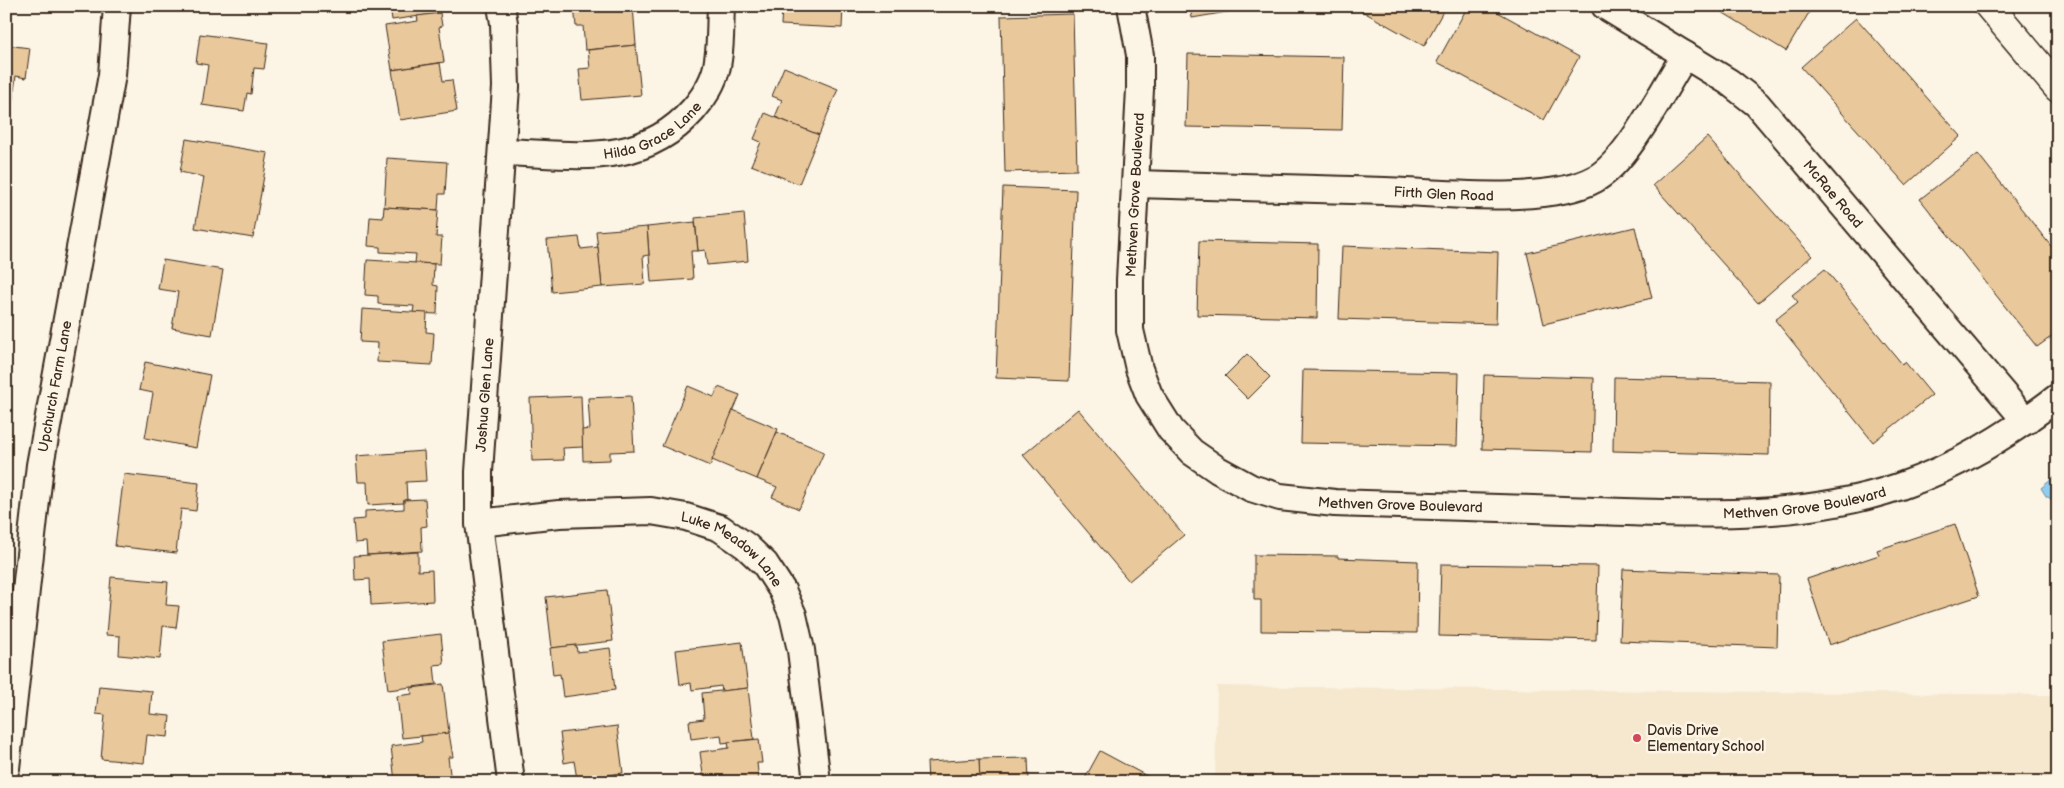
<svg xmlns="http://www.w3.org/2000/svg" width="2064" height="788" font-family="'Balsamiq Sans',sans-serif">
	<rect width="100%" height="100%" fill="#fcf5e5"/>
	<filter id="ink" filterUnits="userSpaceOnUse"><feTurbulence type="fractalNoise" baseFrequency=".02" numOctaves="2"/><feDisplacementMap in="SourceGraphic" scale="10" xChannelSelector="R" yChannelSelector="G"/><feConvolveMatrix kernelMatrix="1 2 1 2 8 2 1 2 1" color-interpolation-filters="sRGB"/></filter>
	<g filter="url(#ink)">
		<!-- built -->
		<path fill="#f6e8cf" d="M1217 686 2058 695V782H1215Z"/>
		<!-- water -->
		<path fill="#8fcdf0" stroke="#6d8c9c" d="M2058 474V503L2046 496 2041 488Z"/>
		<!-- building -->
		<g fill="#e9c89b" stroke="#3b2a1e">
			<path d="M390 6H439L440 13 392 20Z"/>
			<path d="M574 6H633L636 45 585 50 583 26H576Z"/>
			<path d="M782 6H843L842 28 781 25Z"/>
			<path d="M1190 6H1262L1192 18Z"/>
			<path d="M1353 6H1446L1424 46Z"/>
			<path d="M1468 6H1487L1579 57 1544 120 1437 62Z"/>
			<path d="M1712 6H1813L1786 51Z"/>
			<path d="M440 13 442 26 439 27 444 62 392 70 385 26 418 21 417 16Z"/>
			<path d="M1073 14 1077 170 1005 172 1001 16Z"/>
			<path d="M1856 18 1961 136 1906 185 1801 67Z"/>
			<path d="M200 34 268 43 264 69 254 68 251 94 247 93 244 111 202 105 208 65 196 63Z"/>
			<path d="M6 45 30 48 26 78 16 76 10 122H6Z"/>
			<path d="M636 45 641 95 582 100 579 69 590 68 588 50Z"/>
			<path d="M1188 54 1344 57 1342 130 1186 127Z"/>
			<path d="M440 63 443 81 452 80 457 111 400 120 392 70Z"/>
			<path d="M784 67 838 89 819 135 775 117 782 100 772 96Z"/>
			<path d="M765 113 819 135 799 184 751 165 761 142 754 139Z"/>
			<path d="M1707 137 1812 256 1758 303 1653 185Z"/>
			<path d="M186 139 268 153 253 238 195 228 204 177 180 172Z"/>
			<path d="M1978 154 2058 255V332L2037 347 1920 199Z"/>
			<path d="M387 158 447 162 445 194H439L438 210 384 207Z"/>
			<path d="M1003 187 1076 190 1069 381 996 378Z"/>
			<path d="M384 207 438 210 436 237H442L440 264 415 263 416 254 380 252V247L368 246 370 217 383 218Z"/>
			<path d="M744 213 748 261 707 265 705 250 698 251 695 218Z"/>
			<path d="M695 222 698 251H691L693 279 651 282 647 227Z"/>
			<path d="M647 227 649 255 643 256 645 284 602 287 596 231Z"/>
			<path d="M1635 227 1652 298 1544 324 1527 253Z"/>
			<path d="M579 237 581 249 598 247 602 287 552 292 547 240Z"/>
			<path d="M1199 241 1318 244 1317 318 1197 315Z"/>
			<path d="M1342 246 1498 252 1496 324 1339 319Z"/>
			<path d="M163 260 223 270 212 335 172 328 178 292 158 289Z"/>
			<path d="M367 260 434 264 433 285 438 286 437 314 413 313 414 306 378 304V296L365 295Z"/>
			<path d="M1825 269 1902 364 1905 362 1932 395 1873 442 1775 320 1798 302 1792 295Z"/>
			<path d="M362 309 427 313 426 332 434 333 432 365 377 362 378 343 360 342Z"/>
			<path d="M1247 354 1270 377 1248 399 1225 376Z"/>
			<path d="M145 362 210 375 196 448 145 438 153 393 139 390Z"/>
			<path d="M1303 370 1459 373 1457 446 1301 443Z"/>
			<path d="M1484 375 1594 378 1592 452 1482 449Z"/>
			<path d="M1614 377 1770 381 1769 455 1613 451Z"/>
			<path d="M688 386 714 397 718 387 740 395 710 466 662 446Z"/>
			<path d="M581 396 583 447 563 448 564 460 532 461 530 398Z"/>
			<path d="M631 396 634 451 610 452V460L583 461 582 430 590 429 588 398Z"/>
			<path d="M1078 409 1184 535 1129 581 1023 455Z"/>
			<path d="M733 410 778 429 757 479 712 460Z"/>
			<path d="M777 432 824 452 799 509 772 497 777 487 757 479Z"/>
			<path d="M424 451 426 481 406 482 407 500H404V503L368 505 367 482H358L356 456Z"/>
			<path d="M124 474 199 483 196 511 181 509 176 553 115 546Z"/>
			<path d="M425 499 427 526 421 527 422 551 367 555 366 542 355 543 353 520 365 519V511L404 509V500Z"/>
			<path d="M1955 524 1979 596 1829 645 1807 579 1879 555 1877 550Z"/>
			<path d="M418 552V571L432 570 433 601 371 605 370 579 355 580 354 556Z"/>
			<path d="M1254 555 1338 556V558L1418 561 1417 633 1261 631V600H1254Z"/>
			<path d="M1441 564 1598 566 1596 640 1439 636Z"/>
			<path d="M1623 569 1779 575 1777 647 1620 641Z"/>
			<path d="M111 577 168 582 166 605 179 606 176 628 163 626 160 659 119 655 120 636 106 635Z"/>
			<path d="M607 590 613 641 552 648 546 597Z"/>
			<path d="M441 634 444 664 434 665 436 684 388 690 382 641Z"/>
			<path d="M742 642 748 688 722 691 721 686 692 690 691 683 680 685 676 650Z"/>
			<path d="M576 645 577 652 610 648 615 690 563 697 560 674 553 675 550 648Z"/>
			<path d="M443 684 449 733 402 738 397 696 412 694 411 688Z"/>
			<path d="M99 686 152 691 150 714 170 716 168 737 147 735 144 763 101 759 105 715 96 714Z"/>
			<path d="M748 688 754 739 722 743 721 735 691 739 689 721 704 719 702 693Z"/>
			<path d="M617 726 623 773 577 779 574 761 564 763 560 733Z"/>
			<path d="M449 733 453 757H448L451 782H395L391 746 422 742 421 736Z"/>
			<path d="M759 739 762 763H757L759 782H704L700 752 729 748 728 742Z"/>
			<path d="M1100 751 1143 774 1139 782H1083Z"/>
			<path d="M1028 758 1029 782H980L979 759Z"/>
			<path d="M979 759 980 782H928L927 762Z"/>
			<path d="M620 774 621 782H569V780Z"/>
			<path d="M1143 774 1158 782H1139Z"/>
		</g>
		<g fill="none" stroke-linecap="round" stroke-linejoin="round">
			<defs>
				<g id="minor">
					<path d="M501 6 504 23 506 87 479 472V523L511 782"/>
					<path id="s1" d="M1131 6 1140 55V89L1130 280V330L1139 369 1149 395 1171 430 1192 452 1218 470 1251 488 1280 497 1335 503C1422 505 1509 508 1595 511 1697 514 1800 520 1898 487 1957 467 2008 435 2058 397"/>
					<path id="s2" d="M1605 6 1729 82 1757 104 2026 421"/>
					<path id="s3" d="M503 152C573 154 641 169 693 110 705 96 716 79 718 60 721 42 720 24 721 6"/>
					<path id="s4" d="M1135 184C1219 187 1302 189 1385 191 1439 193 1548 205 1595 179 1628 161 1664 88 1685 55"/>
					<path id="s5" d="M479 523 559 514 651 511 686 517 720 528 746 546 765 564 782 590 793 615 801 650 817 782"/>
					<path id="s6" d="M6 768 40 465 112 75 117 6"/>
				</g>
				<path id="tertiary" d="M1989 6 2058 88"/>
			</defs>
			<!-- minor casing -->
			<use href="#minor" stroke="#3b2a1e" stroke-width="30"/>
			<!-- tertiary casing -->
			<use href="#tertiary" stroke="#3b2a1e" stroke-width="31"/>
			<!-- minor -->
			<use href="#minor" stroke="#fcf5e5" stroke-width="26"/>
			<!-- tertiary -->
			<use href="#tertiary" stroke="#fcf5e5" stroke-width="28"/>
		</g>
	</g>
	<!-- markers -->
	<circle fill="#d1495b" stroke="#fcf5e5" stroke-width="2" cx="1637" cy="738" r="5"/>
	<g text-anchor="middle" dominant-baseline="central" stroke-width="5" stroke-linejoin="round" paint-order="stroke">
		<!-- street labels -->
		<g font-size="14" fill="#3b2a1e" stroke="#fcf5e5">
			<text stroke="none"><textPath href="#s3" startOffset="156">Hilda Grace Lane</textPath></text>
			<text stroke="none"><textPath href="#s4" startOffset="309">Firth Glen Road</textPath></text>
			<text stroke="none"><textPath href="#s2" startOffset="299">McRae Road</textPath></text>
			<text transform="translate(1135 195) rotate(-87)">Methven Grove Boulevard</text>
			<text stroke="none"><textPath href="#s6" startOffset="385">Upchurch Farm Lane</textPath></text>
			<text transform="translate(485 395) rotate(-86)">Joshua Glen Lane</text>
			<text stroke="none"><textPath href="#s1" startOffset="1090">Methven Grove Boulevard</textPath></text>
			<text stroke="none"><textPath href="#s1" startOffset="685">Methven Grove Boulevard</textPath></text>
			<text stroke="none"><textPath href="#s5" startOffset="265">Luke Meadow Lane</textPath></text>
		</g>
		<!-- poi labels -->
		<g font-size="14" fill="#3b2a1e" stroke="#fcf5e5" text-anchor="start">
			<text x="1647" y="730">Davis Drive<tspan x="1647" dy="16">Elementary School</tspan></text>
		</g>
	</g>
	<!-- margin -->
	<rect width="2064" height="788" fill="none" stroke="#fcf5e5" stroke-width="25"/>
	<rect x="12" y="12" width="2039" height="763" fill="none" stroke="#3b2a1e" stroke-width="2" filter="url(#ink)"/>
</svg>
